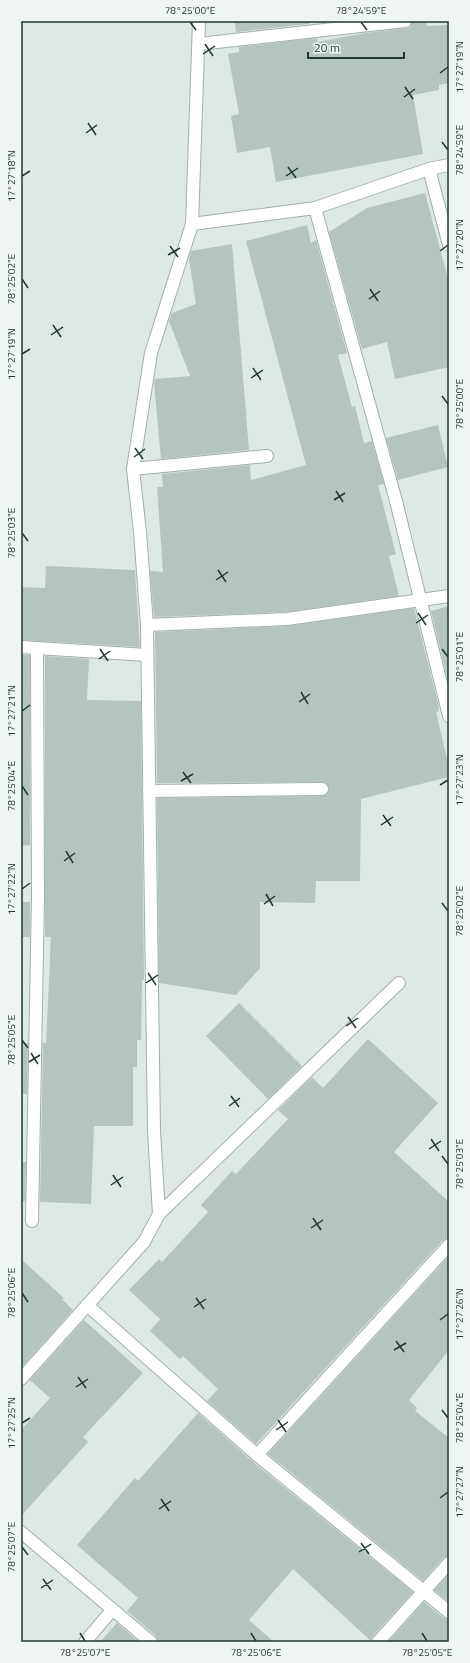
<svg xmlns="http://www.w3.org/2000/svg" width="470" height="1663" font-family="'Titillium Web',sans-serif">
	<rect width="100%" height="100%" fill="#dfe9e3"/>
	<!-- building -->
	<g fill="#b5c4bc">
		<path d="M235 21H309V24L236 32Z"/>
		<path d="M417 21H426L427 26 449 25V83L439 85V90L413 95 423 154 276 182 270 147 237 153 231 116 239 114 228 54 239 52V47L317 38V42L366 33 406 28 410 27 412 22Z"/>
		<path d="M425 193 449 282V367L395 379 387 342 362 349 329 232 367 208Z"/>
		<path d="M307 225 311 243 316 240 347 353 338 355 352 407 355 406 364 443 372 441 384 484 378 485 396 554 389 556 399 596 286 612 154 617 150 571 163 572 157 487H163L162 474 250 465 251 480 306 465 246 241Z"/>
		<path d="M232 244 249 450 161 459 154 383 155 379 190 376 169 321 172 313 196 304 189 259 191 251Z"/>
		<path d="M438 425 448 467 398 480 386 438Z"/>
		<path d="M46 566 135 570 140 647 21 640V587L45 588Z"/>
		<path d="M449 606V685L431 611Z"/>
		<path d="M414 608 438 703 439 711 436 712 449 767V777L361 799 360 881H316L315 903 260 902V968L236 995 159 983 157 798 322 796 328 793 329 789 326 783 322 782 157 783 155 632 288 626Z"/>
		<path d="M21 655H30V845L21 846Z"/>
		<path d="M45 656 89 659 87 700 141 701 144 980H142L141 1040H137V1067H133V1126H94L91 1204 40 1202 43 1043H46L51 937H45Z"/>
		<rect x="21" y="902" width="9" height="35"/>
		<path d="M239 1003 302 1066 268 1099 206 1036Z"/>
		<path d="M368 1039 438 1103 394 1152 449 1202V1238L443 1240 256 1444 207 1401 218 1389 183 1356 180 1359 150 1331 160 1319 129 1290 159 1259 162 1262 208 1212 201 1205 232 1171 236 1174 288 1119 278 1110 312 1077 323 1088Z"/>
		<path d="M21 1043H28L27 1094H21Z"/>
		<path d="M21 1162H26L25 1201H21Z"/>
		<path d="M449 1256V1350L409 1400 417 1408 415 1411 449 1438V1556L443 1558 423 1581 268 1454Z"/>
		<path d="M21 1259 64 1298 62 1299 73 1310 21 1368Z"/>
		<path d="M84 1320 143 1373 83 1437 88 1442 21 1516V1430L50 1398 30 1380Z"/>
		<path d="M198 1413 252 1461 413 1592 372 1637 371 1641 293 1569 249 1620 274 1642H158L156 1636 127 1611 138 1598 77 1545 135 1478 138 1481Z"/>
		<path d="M449 1574V1602L434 1590Z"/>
		<path d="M424 1602 444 1618 449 1619V1642H388Z"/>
		<path d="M117 1623 139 1642H100Z"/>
	</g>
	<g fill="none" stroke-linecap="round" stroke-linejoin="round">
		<defs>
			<g id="street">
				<path d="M199 44 405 21"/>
				<path d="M429 169 449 245"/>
				<path d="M315 208 396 501 449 716"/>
				<path d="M192 224 315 208 429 169 449 165"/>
				<path d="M133 469 267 456"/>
				<path d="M147 625 287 619 449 596"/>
				<path d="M21 647 147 655"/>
				<path d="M149 791 322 789"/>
				<path d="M159 1214 154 1131 147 625 140 532 133 469 151 353 192 224 199 21"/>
				<path d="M32 1221 38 897 37 648"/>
				<path d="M87 1305 257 1455 449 1612"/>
				<path d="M21 1379 144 1242 159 1214 399 983"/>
				<path d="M257 1455 449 1245"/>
				<path d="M21 1532 151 1642"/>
				<path d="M85 1642 112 1610"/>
				<path d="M378 1642 449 1563"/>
			</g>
		</defs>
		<!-- street casing -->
		<use href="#street" stroke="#a2b0a9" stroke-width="14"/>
		<!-- street -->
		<use href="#street" stroke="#fff" stroke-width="12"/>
	</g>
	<!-- ticks -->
	<path fill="none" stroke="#21382f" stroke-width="1.5" d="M190 22 196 30M361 22 367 30M205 44 213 56M203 54 215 46M440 73 448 67M405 87 413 99M404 97 415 89M88 123 96 135M86 133 97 125M442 142 448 150M288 167 296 178M22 176 30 171M286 176 298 168M170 246 178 257M440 251 448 245M168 255 180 248M22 279 28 288M370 289 378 301M369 299 380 291M53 325 61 337M51 335 63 327M22 354 30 349M253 368 261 380M251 378 263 370M442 396 448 404M135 448 143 459M134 457 145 449M336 491 343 502M334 500 345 493M22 533 28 541M218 570 226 582M216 580 228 572M418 613 426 625M416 623 428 615M100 649 108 661M442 649 448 657M99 659 110 651M301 692 308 704M299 702 310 694M22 711 30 705M183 772 191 783M181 781 193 774M440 785 448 780M22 786 28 795M383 815 391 826M381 825 393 817M66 851 73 863M64 861 75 853M22 889 30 883M266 894 273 906M442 903 448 911M264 904 275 896M148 973 156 985M146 983 158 975M348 1017 356 1028M346 1026 358 1018M22 1040 28 1048M31 1053 38 1064M29 1062 40 1055M231 1096 239 1107M229 1106 240 1098M431 1139 439 1151M429 1149 441 1141M442 1156 448 1164M113 1175 121 1187M111 1185 123 1177M313 1218 321 1230M311 1228 323 1220M22 1293 28 1302M196 1298 204 1309M194 1307 206 1299M440 1320 448 1314M396 1341 404 1352M394 1350 406 1343M78 1377 86 1388M76 1387 88 1379M442 1410 448 1418M278 1420 286 1432M22 1423 30 1418M276 1430 288 1422M440 1498 448 1492M161 1499 169 1511M159 1509 171 1501M361 1543 369 1554M22 1547 28 1555M359 1552 371 1544M43 1579 51 1590M41 1588 53 1580M80 1633 85 1641M251 1633 256 1641M422 1633 427 1641"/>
	<!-- border -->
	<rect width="470" height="1663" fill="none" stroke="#eff6f2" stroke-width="44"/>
	<!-- scale -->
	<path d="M308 52v6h96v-6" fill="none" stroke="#21382f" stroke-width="2"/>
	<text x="314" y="52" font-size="12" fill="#21382f" stroke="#eff6f2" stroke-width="3" paint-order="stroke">20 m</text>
	<rect x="22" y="22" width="426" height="1619" fill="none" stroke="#21382f" stroke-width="1.5"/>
	<g font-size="10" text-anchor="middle" fill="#21382f">
		<text x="190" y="14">78°25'00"E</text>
		<text x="361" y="14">78°24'59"E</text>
		<text transform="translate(459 67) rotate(-90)" y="4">17°27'19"N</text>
		<text transform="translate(459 150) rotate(-90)" y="4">78°24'59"E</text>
		<text transform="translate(11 176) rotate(-90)" y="4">17°27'18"N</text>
		<text transform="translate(459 245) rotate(-90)" y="4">17°27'20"N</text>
		<text transform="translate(11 279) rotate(-90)" y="4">78°25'02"E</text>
		<text transform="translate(11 354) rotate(-90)" y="4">17°27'19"N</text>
		<text transform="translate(459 404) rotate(-90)" y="4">78°25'00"E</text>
		<text transform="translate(11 533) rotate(-90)" y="4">78°25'03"E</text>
		<text transform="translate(459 657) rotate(-90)" y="4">78°25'01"E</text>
		<text transform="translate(11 711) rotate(-90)" y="4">17°27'21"N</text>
		<text transform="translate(459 780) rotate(-90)" y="4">17°27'23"N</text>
		<text transform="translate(11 786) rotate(-90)" y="4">78°25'04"E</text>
		<text transform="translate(11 889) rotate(-90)" y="4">17°27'22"N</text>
		<text transform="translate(459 911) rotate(-90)" y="4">78°25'02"E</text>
		<text transform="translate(11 1040) rotate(-90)" y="4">78°25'05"E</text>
		<text transform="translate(459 1164) rotate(-90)" y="4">78°25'03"E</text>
		<text transform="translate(11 1293) rotate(-90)" y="4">78°25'06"E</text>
		<text transform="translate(459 1314) rotate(-90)" y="4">17°27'26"N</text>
		<text transform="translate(459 1418) rotate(-90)" y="4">78°25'04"E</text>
		<text transform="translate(11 1423) rotate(-90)" y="4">17°27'25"N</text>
		<text transform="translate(459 1492) rotate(-90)" y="4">17°27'27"N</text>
		<text transform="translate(11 1547) rotate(-90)" y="4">78°25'07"E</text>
		<text x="85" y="1656">78°25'07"E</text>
		<text x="256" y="1656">78°25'06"E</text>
		<text x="427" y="1656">78°25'05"E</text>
	</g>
</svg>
